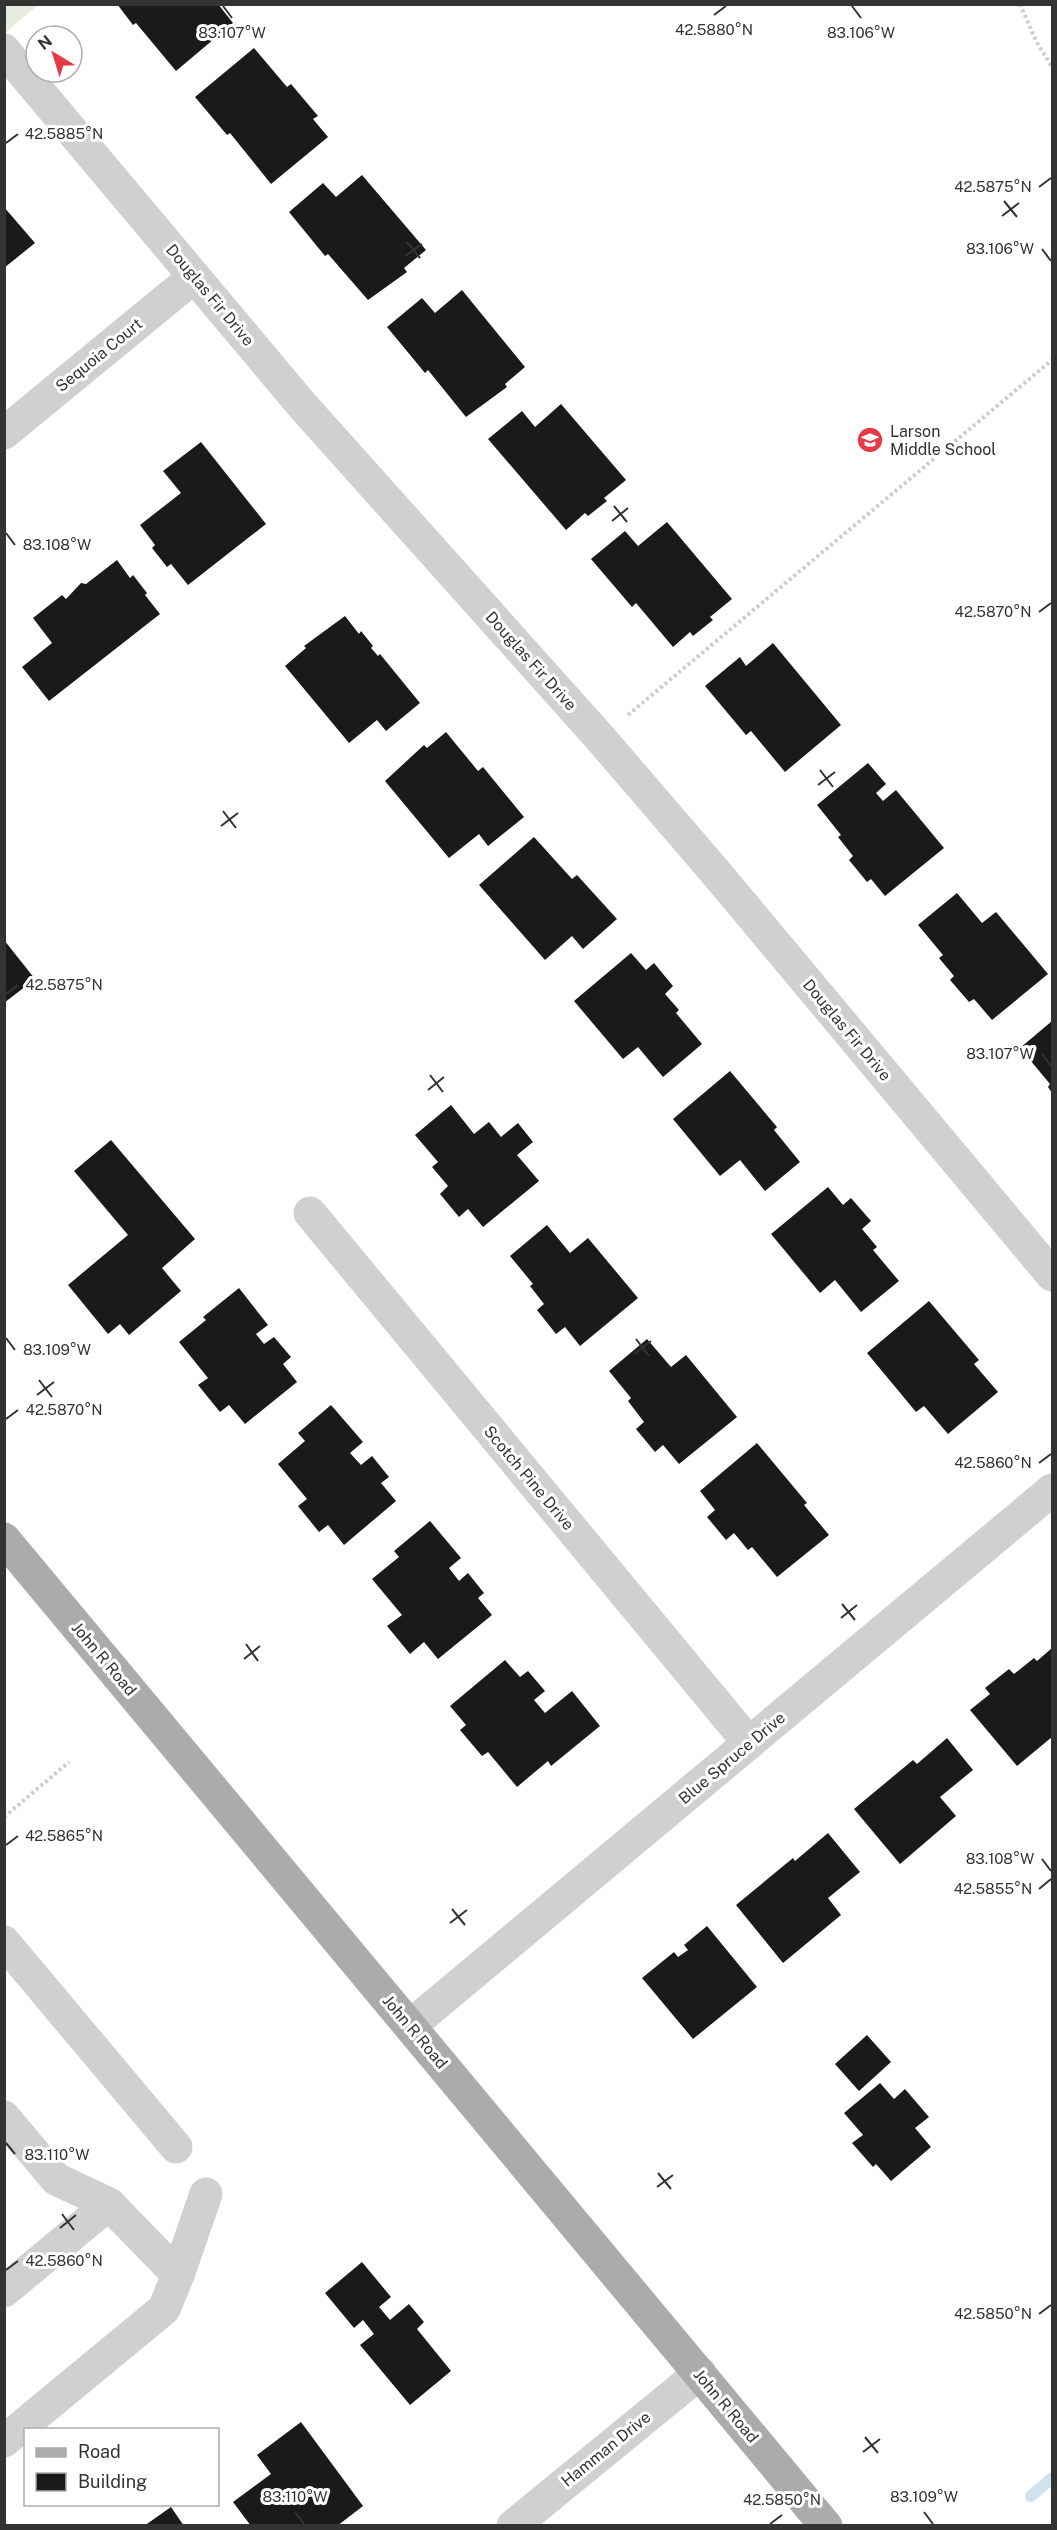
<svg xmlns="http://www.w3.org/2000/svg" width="1057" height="2530" viewBox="0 0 1057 2530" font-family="'Public Sans',sans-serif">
  <rect width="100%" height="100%" fill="#fff"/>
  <path fill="#e6ecdf" d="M 5,4 L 38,4 L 38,5 L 5,33 Z"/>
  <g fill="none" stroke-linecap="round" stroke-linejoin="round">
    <path stroke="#cfe2ee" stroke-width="12" d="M 1031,2496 L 1052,2478"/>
  </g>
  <g fill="#1a1a1a">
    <path d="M 117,4 L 218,4 L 233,23 L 176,71 L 136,23 L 133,25 Z"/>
    <path d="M 254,48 L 287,87 L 291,84 L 318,116 L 313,119 L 328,137 L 271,184 L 230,133 L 227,135 L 195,97 Z"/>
    <path d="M 362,175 L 426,250 L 404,268 L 407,272 L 368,300 L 328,254 L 325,256 L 289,212 L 323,183 L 336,197 Z"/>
    <path d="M 4,207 L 35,243 L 4,268 Z"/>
    <path d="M 462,290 L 525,367 L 505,384 L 507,387 L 466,417 L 428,370 L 425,373 L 387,327 L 422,298 L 435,313 Z"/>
    <path d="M 561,404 L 626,480 L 604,498 L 607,501 L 588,516 L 585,513 L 566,530 L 488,439 L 522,411 L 535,427 Z"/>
    <path d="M 201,442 L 266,524 L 188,585 L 171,564 L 167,567 L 152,548 L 155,545 L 140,525 L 181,493 L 163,471 Z"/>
    <path d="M 667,522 L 732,599 L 710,617 L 713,620 L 693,636 L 690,632 L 673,647 L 636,603 L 632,607 L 591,559 L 625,531 L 638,546 Z"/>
    <path d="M 117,560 L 130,578 L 133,575 L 147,593 L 145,595 L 160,614 L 49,701 L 22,667 L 52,643 L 33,618 L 62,595 L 66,599 L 81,583 L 86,584 Z"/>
    <path d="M 345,616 L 359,634 L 361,631 L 373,646 L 371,648 L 378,656 L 380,654 L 420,703 L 386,731 L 377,720 L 349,743 L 285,666 L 306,648 L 304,646 Z"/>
    <path d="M 773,643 L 841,725 L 785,772 L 751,731 L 746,735 L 705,686 L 740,657 L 746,666 Z"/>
    <path d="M 446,732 L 478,771 L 483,767 L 524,817 L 488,846 L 479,834 L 449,858 L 385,781 L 424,745 L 427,748 Z"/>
    <path d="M 868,763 L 886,784 L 876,793 L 883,801 L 896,790 L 944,848 L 885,896 L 871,879 L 867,882 L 849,860 L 853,856 L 838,837 L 841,835 L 817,805 Z"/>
    <path d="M 534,837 L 572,879 L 577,875 L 617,919 L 583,949 L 572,936 L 545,960 L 479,885 Z"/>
    <path d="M 957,893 L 982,923 L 996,912 L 1048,974 L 992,1020 L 974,999 L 969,1002 L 950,980 L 954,976 L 939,958 L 943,955 L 918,925 Z"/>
    <path d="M 4,940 L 35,979 L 4,1003 Z"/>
    <path d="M 631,953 L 646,970 L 654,963 L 673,986 L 665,994 L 679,1010 L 676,1013 L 702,1044 L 663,1077 L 638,1047 L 623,1059 L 574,1001 Z"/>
    <path d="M 1052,1021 L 1052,1093 L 1048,1087 L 1050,1084 L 1020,1048 Z"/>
    <path d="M 730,1071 L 777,1127 L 774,1130 L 800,1162 L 765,1191 L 740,1160 L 720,1176 L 673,1119 Z"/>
    <path d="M 451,1105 L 474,1134 L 489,1122 L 501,1137 L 518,1123 L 533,1142 L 517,1155 L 539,1181 L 483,1227 L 468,1209 L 459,1217 L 440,1194 L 448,1186 L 432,1167 L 438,1162 L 415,1135 Z"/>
    <path d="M 111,1140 L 195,1239 L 162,1268 L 181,1291 L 129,1335 L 120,1324 L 108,1334 L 68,1285 L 128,1235 L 74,1171 Z"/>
    <path d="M 828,1187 L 843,1205 L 851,1198 L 871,1221 L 862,1229 L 877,1247 L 873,1250 L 899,1281 L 861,1312 L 835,1280 L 820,1293 L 771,1234 Z"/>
    <path d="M 547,1225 L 570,1253 L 588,1238 L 638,1298 L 580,1346 L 565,1327 L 556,1334 L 537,1310 L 544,1304 L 530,1286 L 533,1284 L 510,1256 Z"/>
    <path d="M 239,1288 L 268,1325 L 256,1334 L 264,1344 L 274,1337 L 291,1357 L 283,1364 L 297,1382 L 245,1424 L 229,1405 L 220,1412 L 198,1385 L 208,1378 L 179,1342 L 206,1320 L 203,1317 Z"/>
    <path d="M 929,1301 L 979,1360 L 974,1364 L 998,1392 L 948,1434 L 924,1406 L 916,1412 L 867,1353 Z"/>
    <path d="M 647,1339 L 671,1367 L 686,1355 L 737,1417 L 679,1464 L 663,1445 L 655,1452 L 636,1429 L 644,1422 L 628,1401 L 631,1398 L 609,1371 Z"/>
    <path d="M 331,1405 L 363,1442 L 350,1453 L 361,1465 L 372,1456 L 389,1477 L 381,1483 L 396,1501 L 344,1545 L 328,1525 L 319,1532 L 298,1506 L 307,1499 L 278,1464 L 305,1441 L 298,1433 Z"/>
    <path d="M 757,1443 L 807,1503 L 804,1505 L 829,1535 L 777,1577 L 752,1547 L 748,1550 L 734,1533 L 726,1540 L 707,1517 L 715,1510 L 700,1491 Z"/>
    <path d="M 430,1521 L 461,1558 L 449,1568 L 459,1581 L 468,1573 L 484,1593 L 478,1598 L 492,1615 L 438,1659 L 424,1642 L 410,1654 L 387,1626 L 402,1615 L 372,1579 L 399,1557 L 394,1551 Z"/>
    <path d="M 1052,1648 L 1052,1737 L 1017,1766 L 970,1710 L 990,1694 L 985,1688 L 1009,1669 L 1014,1674 L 1034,1658 L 1037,1661 Z"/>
    <path d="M 505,1660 L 520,1677 L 528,1671 L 545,1691 L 534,1700 L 545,1713 L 572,1691 L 600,1726 L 551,1766 L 548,1761 L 517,1787 L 488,1752 L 482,1756 L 460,1730 L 466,1725 L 450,1706 Z"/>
    <path d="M 947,1738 L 973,1770 L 940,1797 L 956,1816 L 900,1864 L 854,1809 L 913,1760 L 917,1764 Z"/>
    <path d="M 828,1833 L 860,1872 L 828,1898 L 841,1915 L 783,1963 L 736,1905 L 793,1858 L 795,1861 Z"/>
    <path d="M 707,1926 L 757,1987 L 693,2039 L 642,1978 L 674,1952 L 678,1957 L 688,1950 L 684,1945 Z"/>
    <path d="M 867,2035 L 891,2062 L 859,2091 L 835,2064 Z"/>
    <path d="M 880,2083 L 894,2099 L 905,2089 L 929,2117 L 915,2128 L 931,2147 L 891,2181 L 876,2164 L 873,2167 L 852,2143 L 863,2135 L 844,2113 Z"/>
    <path d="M 362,2262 L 391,2297 L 379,2307 L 390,2320 L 409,2304 L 424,2322 L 417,2329 L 451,2371 L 410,2405 L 360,2345 L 374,2334 L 363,2320 L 354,2328 L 325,2293 Z"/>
    <path d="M 301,2422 L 363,2506 L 337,2526 L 251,2526 L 233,2502 L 271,2474 L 257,2455 Z"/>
    <path d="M 171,2507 L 184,2526 L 144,2526 Z"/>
  </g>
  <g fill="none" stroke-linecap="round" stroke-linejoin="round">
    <g stroke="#cdcdcd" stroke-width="4" stroke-dasharray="3 3" stroke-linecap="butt">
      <path d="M 1020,4 L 1036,41 L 1052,67"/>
      <path d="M 628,715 L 1052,360"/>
      <path d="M 4,1817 L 69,1762"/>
    </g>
    <g stroke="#d0d0d0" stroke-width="33">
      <path d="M 4,50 L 302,405 L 601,739 L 717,874 L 1052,1275"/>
      <path d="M 4,433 L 194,277"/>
      <path d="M 310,1213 L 749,1743"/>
      <path d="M 4,1942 L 176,2147"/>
      <path d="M 410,2026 L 1052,1490"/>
      <path d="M 4,2117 L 56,2179 L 109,2204 L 178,2275"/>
      <path d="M 4,2291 L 109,2204"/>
      <path d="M 4,2441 L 164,2309 L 178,2275 L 206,2194"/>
      <path d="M 513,2526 L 700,2373"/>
    </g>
    <path stroke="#ababab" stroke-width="33" d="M 4,1539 L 826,2526"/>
  </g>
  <path fill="none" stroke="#333" stroke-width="2" d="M 223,6 L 232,18M 852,6 L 861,18M 714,15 L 726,6M 6,143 L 18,134M 1039,187 L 1051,178M 1004,201 L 1017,217M 1002,216 L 1019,203M 407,242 L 420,258M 1042,249 L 1051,261M 405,256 L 422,244M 614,506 L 627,522M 612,521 L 628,508M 6,533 L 15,545M 1039,612 L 1051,603M 820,770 L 833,787M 818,785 L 835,772M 223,811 L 236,828M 221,826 L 238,813M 6,994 L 18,985M 1042,1054 L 1051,1066M 430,1075 L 443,1092M 428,1090 L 444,1077M 6,1338 L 15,1350M 636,1339 L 649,1356M 634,1354 L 651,1341M 39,1380 L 52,1397M 37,1395 L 54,1382M 6,1419 L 18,1410M 1039,1463 L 1051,1454M 842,1604 L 855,1620M 841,1618 L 857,1605M 246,1644 L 258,1661M 244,1659 L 260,1646M 6,1845 L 18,1836M 1042,1859 L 1051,1871M 1039,1889 L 1051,1879M 452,1909 L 465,1925M 450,1923 L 467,1910M 6,2143 L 15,2154M 658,2173 L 671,2189M 657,2187 L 673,2175M 62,2214 L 74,2230M 60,2228 L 76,2215M 6,2270 L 18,2261M 1039,2314 L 1051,2305M 865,2437 L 878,2453M 863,2452 L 880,2439M 295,2512 L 304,2524M 924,2512 L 933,2524M 770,2524 L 782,2515"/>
  <defs>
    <g id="school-disc" transform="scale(1.35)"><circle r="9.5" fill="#e63946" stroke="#fff"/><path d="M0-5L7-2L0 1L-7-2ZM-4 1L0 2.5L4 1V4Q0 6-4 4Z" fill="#fff"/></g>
  </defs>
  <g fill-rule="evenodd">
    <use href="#school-disc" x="870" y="440"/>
  </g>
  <g text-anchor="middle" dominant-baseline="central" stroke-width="6" stroke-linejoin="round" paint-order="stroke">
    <g font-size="16" fill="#333" stroke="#fff">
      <text transform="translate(210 295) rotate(50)">Douglas Fir Drive</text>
      <text transform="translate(99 355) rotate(-39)">Sequoia Court</text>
      <text transform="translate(531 661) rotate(48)">Douglas Fir Drive</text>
      <text transform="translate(847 1030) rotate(50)">Douglas Fir Drive</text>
      <text transform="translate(529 1478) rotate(50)">Scotch Pine Drive</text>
      <text transform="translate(104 1659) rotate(50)">John R Road</text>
      <text transform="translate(732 1758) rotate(-40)">Blue Spruce Drive</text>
      <text transform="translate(415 2032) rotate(50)">John R Road</text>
      <text transform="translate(726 2406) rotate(50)">John R Road</text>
      <text transform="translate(606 2449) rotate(-39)">Hamman Drive</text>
    </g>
    <g font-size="16" fill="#333" stroke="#fff" text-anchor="start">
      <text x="890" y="431">Larson<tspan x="890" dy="18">Middle School</tspan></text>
    </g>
  </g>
  <g font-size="15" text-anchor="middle" fill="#333" stroke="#fff" stroke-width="6" stroke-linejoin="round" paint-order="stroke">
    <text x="714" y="35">42.5880°N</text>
    <text x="861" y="38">83.106°W</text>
    <text x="232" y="38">83.107°W</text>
    <text x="64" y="139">42.5885°N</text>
    <text x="993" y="192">42.5875°N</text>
    <text x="1000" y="254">83.106°W</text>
    <text x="57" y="550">83.108°W</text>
    <text x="993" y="617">42.5870°N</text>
    <text x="64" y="990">42.5875°N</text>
    <text x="1000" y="1059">83.107°W</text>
    <text x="57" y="1355">83.109°W</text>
    <text x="64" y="1415">42.5870°N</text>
    <text x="993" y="1468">42.5860°N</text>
    <text x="64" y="1841">42.5865°N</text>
    <text x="1000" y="1864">83.108°W</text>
    <text x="993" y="1894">42.5855°N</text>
    <text x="57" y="2160">83.110°W</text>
    <text x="64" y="2266">42.5860°N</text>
    <text x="993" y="2319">42.5850°N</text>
    <text x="295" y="2502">83.110°W</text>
    <text x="924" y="2502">83.109°W</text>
    <text x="782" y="2505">42.5850°N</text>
  </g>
  <rect width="1057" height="2530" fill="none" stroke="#333333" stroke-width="12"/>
  <rect x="24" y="2428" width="195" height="78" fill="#ffffff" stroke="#adadad" stroke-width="1.5"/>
  <rect x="36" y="2448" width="30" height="9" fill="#ababab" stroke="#adadad" stroke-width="1.5"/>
  <text x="78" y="2458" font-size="18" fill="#333333">Road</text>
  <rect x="36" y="2473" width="30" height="18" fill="#1a1a1a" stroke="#adadad" stroke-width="1.5"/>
  <text x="78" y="2488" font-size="18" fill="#333333">Building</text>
  <g transform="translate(54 54) rotate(322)"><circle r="28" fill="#ffffff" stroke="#adadad" stroke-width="1.5"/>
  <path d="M0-4.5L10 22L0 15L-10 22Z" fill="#e63946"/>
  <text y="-9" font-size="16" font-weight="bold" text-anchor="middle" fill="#333333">N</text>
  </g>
</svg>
